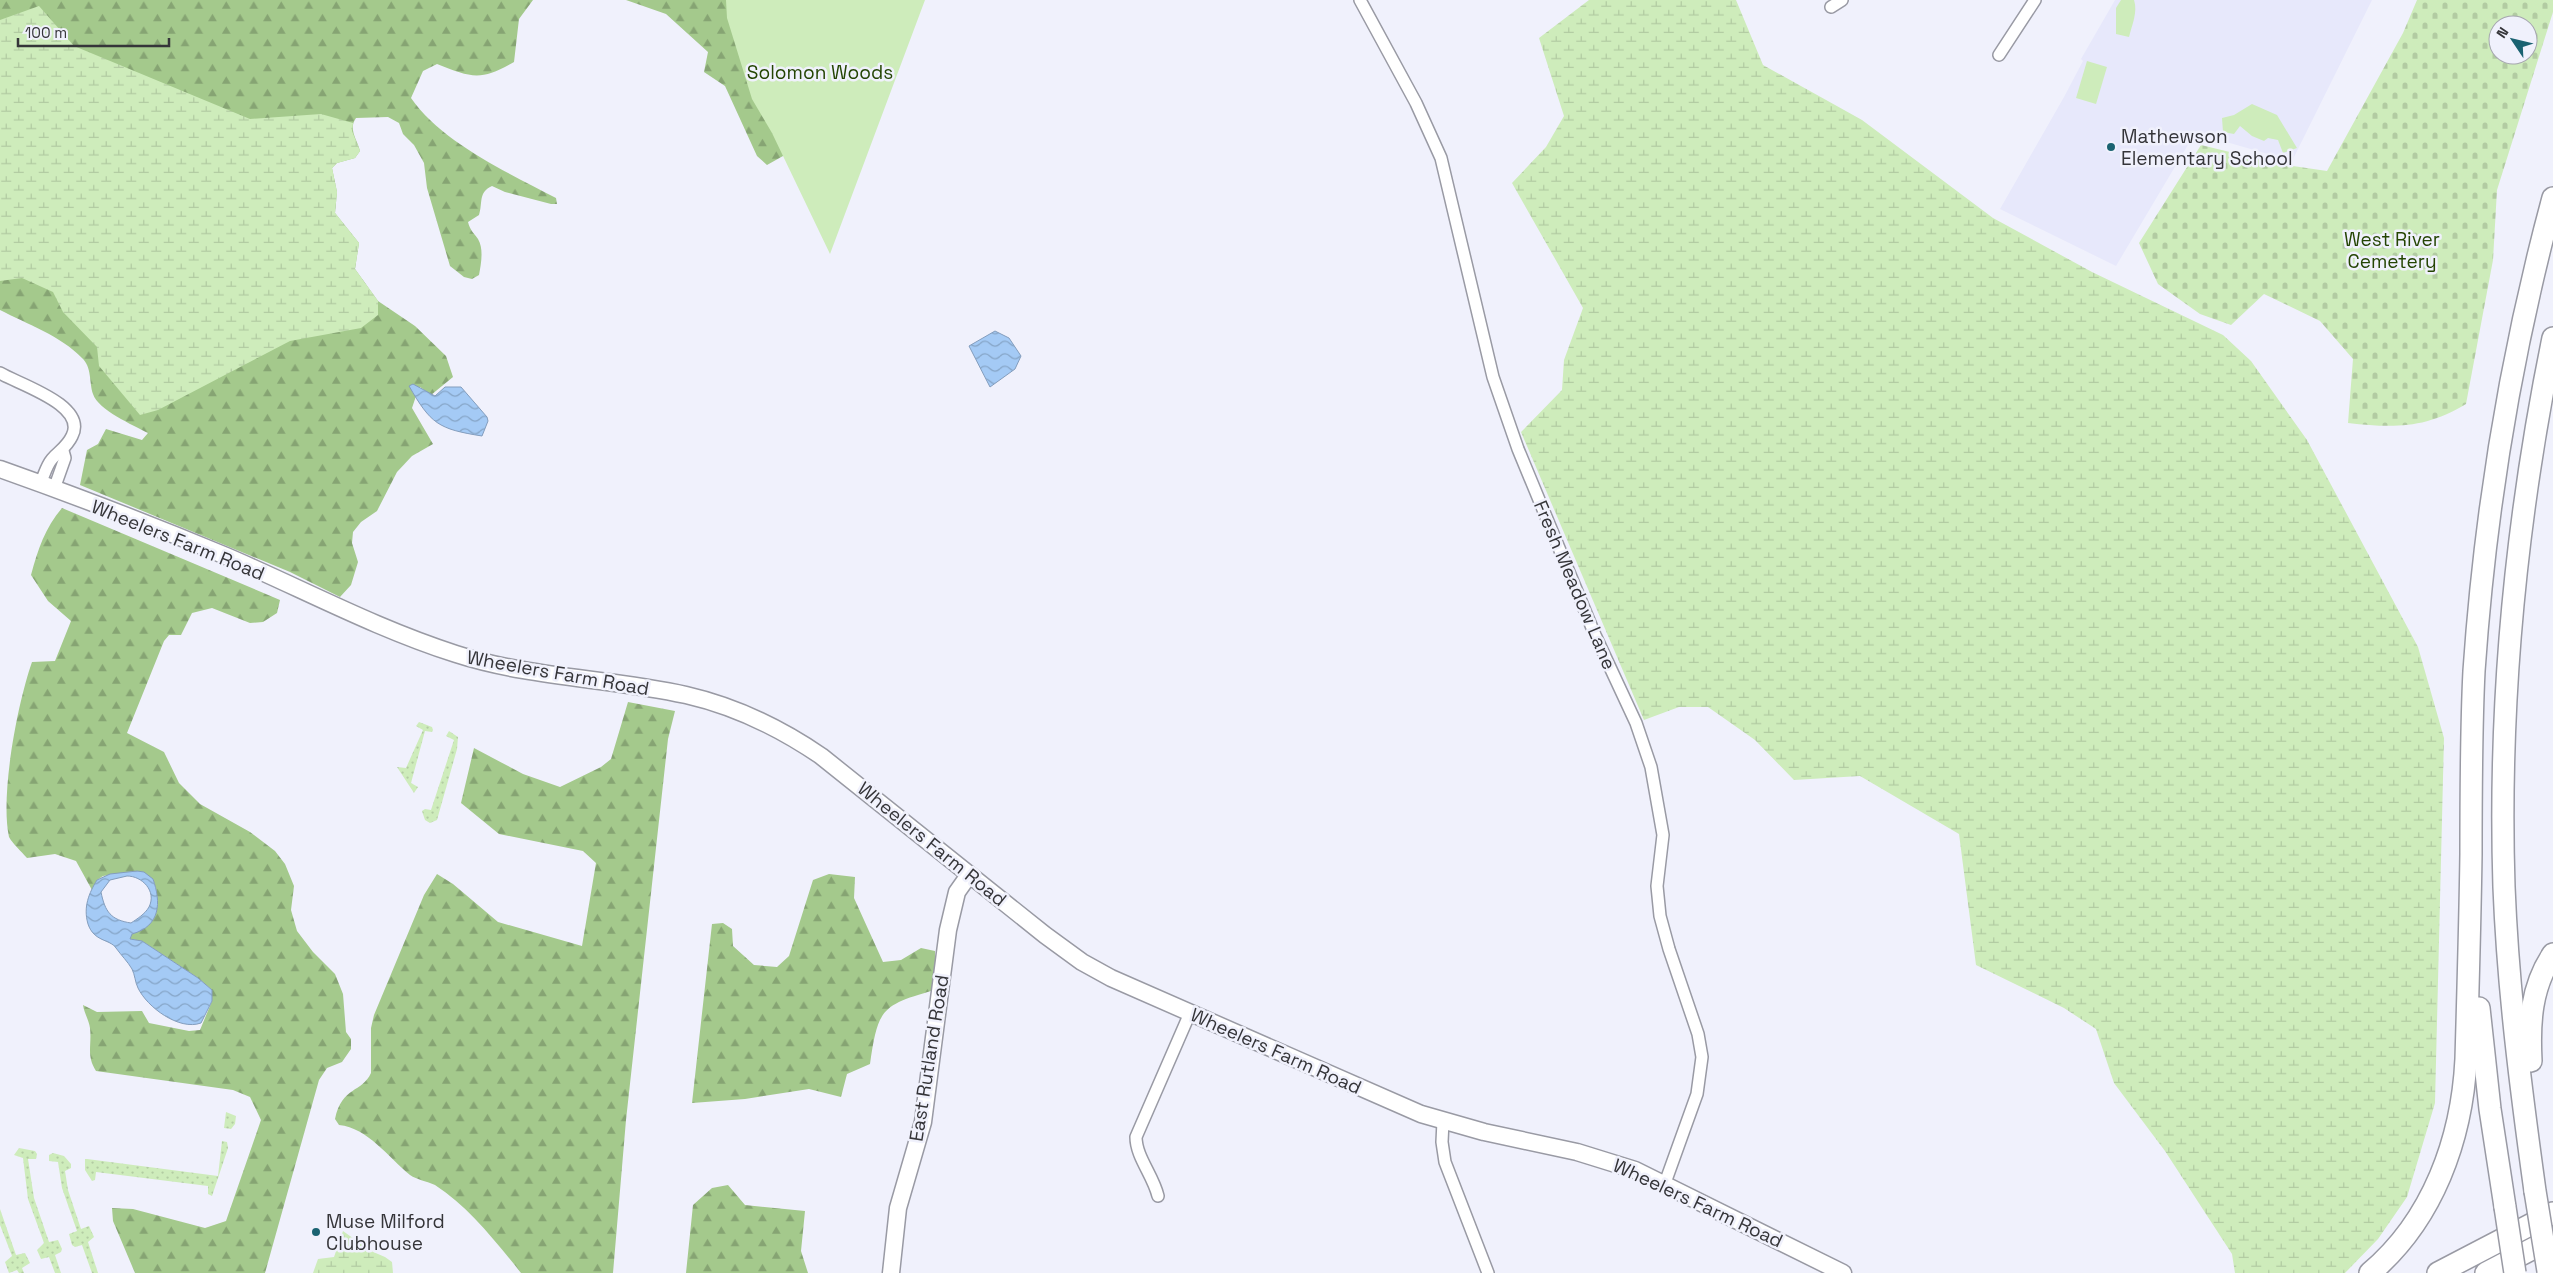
<svg xmlns="http://www.w3.org/2000/svg" width="2553" height="1273" viewBox="0 0 2553 1273" font-family="'Space Grotesk',sans-serif">
  <defs>
    <pattern id="grass-dots" width="8" height="8" patternUnits="userSpaceOnUse" patternTransform="scale(1.25)"><rect width="8" height="8" fill="#ceecbb"/><path d="M2 2h.1M6 6h.1" fill="none" stroke="#b2cba2" stroke-width="1.8" stroke-linecap="round"/></pattern>
    <pattern id="forest-firs" width="22" height="20" patternUnits="userSpaceOnUse" patternTransform="scale(1.25)"><rect width="22" height="20" fill="#a4c98c"/><path d="M5 1l3.5 6h-7zM16 11l3.5 6h-7z" fill="#86a473"/></pattern>
    <pattern id="wetland-marsh" width="20" height="14" patternUnits="userSpaceOnUse" patternTransform="scale(1.25)"><rect width="20" height="14" fill="#ceecbb"/><path d="M1 5h8M5 5V1M11 12h8M15 12V8" fill="none" stroke="#b2cba2"/></pattern>
    <pattern id="cemetery-stones" width="16" height="16" patternUnits="userSpaceOnUse" patternTransform="scale(1.25)"><rect width="16" height="16" fill="#ceecbb"/><path d="M2 7V4a2 2 0 0 1 4 0v3zM10 15v-3a2 2 0 0 1 4 0v3z" fill="#b2cba2"/></pattern>
    <pattern id="water-waves" width="16" height="10" patternUnits="userSpaceOnUse" patternTransform="scale(1.25)"><rect width="16" height="10" fill="#a4caf5"/><path d="M0 5q4-4 8 0t8 0" fill="none" stroke="#86a5c7"/></pattern>
  </defs>
  <rect width="100%" height="100%" fill="#f0f1fc"/>
  <path fill="#e7e8fb" d="M 2115,0 L 2372,0 L 2292,161 L 2195,133 L 2116,266 L 2000,209 L 2064,97 L 2083,61 L 2081,59 Z"/>
  <g fill="url(#grass-dots)">
    <path d="M 419,722 L 432,727 L 433,730 L 432,732 L 425,731 L 411,783 L 418,787 L 414,793 L 397,767 L 406,768 L 423,730 L 416,726 Z"/>
    <path d="M 449,731 L 458,737 L 457,749 L 437,820 L 430,823 L 425,820 L 422,811 L 425,809 L 431,810 L 454,740 L 446,736 Z"/>
    <path d="M 226,1112 L 236,1116 L 235,1124 L 231,1129 L 224,1128 Z"/>
    <path d="M 222,1141 L 227,1142 L 228,1148 L 212,1196 L 208,1194 L 208,1186 L 96,1172 L 95,1180 L 92,1181 L 85,1170 L 85,1159 L 87,1159 L 218,1176 Z"/>
    <path d="M 19,1148 L 35,1151 L 37,1154 L 36,1159 L 28,1159 L 34,1198 L 49,1242 L 58,1240 L 62,1249 L 61,1252 L 55,1255 L 61,1273 L 55,1273 L 49,1257 L 41,1259 L 37,1250 L 44,1243 L 28,1199 L 23,1158 L 14,1155 Z"/>
    <path d="M 53,1153 L 64,1156 L 71,1164 L 71,1168 L 65,1171 L 68,1190 L 81,1229 L 89,1226 L 94,1237 L 88,1242 L 98,1273 L 92,1273 L 82,1245 L 75,1247 L 72,1245 L 69,1234 L 77,1231 L 62,1188 L 58,1162 L 49,1161 L 49,1155 Z"/>
    <path d="M 0,1209 L 16,1255 L 25,1253 L 30,1263 L 22,1268 L 24,1273 L 19,1273 L 17,1270 L 9,1273 L 5,1262 L 12,1256 L 0,1225 Z"/>
  </g>
  <g fill="url(#forest-firs)">
    <path d="M 0,0 L 533,0 L 519,19 L 514,62 C 481,81 472,78 437,64 L 423,71 L 411,98 C 442,143 509,173 556,198 L 557,204 L 551,204 L 505,192 L 492,186 C 478,192 483,203 479,215 L 468,222 C 470,230 473,232 478,239 C 484,249 481,264 479,275 L 472,279 L 464,277 L 450,266 L 427,188 L 424,163 L 414,145 L 403,134 L 399,123 L 388,117 L 356,118 C 348,129 357,139 360,151 L 355,158 L 337,163 L 332,168 L 337,192 L 335,213 L 359,243 L 355,269 L 378,301 L 415,326 L 446,356 L 453,377 L 431,395 L 420,387 L 413,393 L 416,396 L 412,408 L 433,444 L 412,456 L 397,472 L 377,511 L 361,522 L 353,532 L 352,543 L 358,562 L 351,585 L 340,597 L 290,572 L 80,485 L 87,450 L 98,444 L 106,429 L 142,440 L 148,433 C 133,425 98,410 93,394 C 89,382 92,367 82,358 C 61,336 27,324 0,310 Z"/>
    <path d="M 626,0 L 845,0 L 800,132 L 783,156 L 767,165 L 757,156 L 725,86 L 704,72 L 708,52 L 666,14 Z"/>
    <path d="M 62,508 L 280,600 L 277,613 L 263,622 L 250,623 L 212,608 L 192,613 L 181,635 L 169,635 L 164,641 L 127,733 L 164,752 L 179,783 L 200,804 L 250,832 L 275,851 L 285,864 L 294,886 L 291,910 L 297,931 L 313,952 L 335,974 L 343,994 L 346,1032 L 351,1039 L 351,1049 L 342,1062 L 327,1068 L 319,1080 L 265,1273 L 135,1273 L 113,1221 L 112,1208 L 133,1209 L 205,1228 L 226,1221 L 261,1120 L 250,1097 L 233,1090 L 96,1071 C 86,1055 92,1046 90,1028 C 89,1020 84,1013 83,1005 L 97,1012 L 142,1011 L 149,1023 L 189,1031 L 200,1030 L 212,1001 L 212,990 L 198,978 L 142,941 L 130,939 L 132,934 C 161,924 161,903 153,879 L 137,871 L 103,876 L 97,880 L 92,890 L 76,861 L 55,854 L 27,858 C 21,851 13,844 9,837 C 0,796 17,705 32,662 L 55,661 L 71,621 L 48,601 L 31,575 C 38,549 45,528 62,508 Z"/>
    <path d="M 628,702 L 675,711 L 668,739 L 626,1120 L 613,1273 L 521,1273 C 496,1242 469,1207 435,1185 C 427,1181 417,1180 410,1175 C 388,1157 368,1128 339,1125 L 335,1119 C 342,1086 362,1093 371,1073 L 371,1028 L 374,1015 L 424,895 L 437,874 L 453,884 L 498,922 L 582,946 L 596,863 L 583,851 L 499,834 L 461,803 L 474,748 L 523,774 L 560,787 L 601,767 L 611,759 Z"/>
    <path d="M 829,874 L 855,877 L 854,898 L 883,962 L 901,960 L 921,948 L 935,951 L 935,990 C 881,1005 878,1009 870,1064 L 847,1074 L 841,1097 L 809,1089 L 745,1099 L 692,1103 L 712,924 L 723,923 L 732,929 L 733,946 L 754,965 L 777,967 L 789,956 L 813,880 Z"/>
    <path d="M 728,1185 L 745,1205 L 805,1211 L 801,1251 L 808,1273 L 686,1273 L 693,1205 L 712,1188 Z"/>
  </g>
  <g fill="url(#wetland-marsh)">
    <path d="M 1589,0 L 1736,0 L 1763,65 L 1862,120 L 1993,218 L 2092,272 L 2223,335 L 2251,361 L 2307,440 L 2418,647 L 2444,738 L 2435,1103 L 2407,1197 L 2378,1239 L 2345,1273 L 2235,1273 L 2232,1254 L 2165,1151 L 2114,1083 L 2096,1029 L 2064,1008 L 1976,965 L 1959,834 L 1860,776 L 1794,780 L 1755,740 L 1708,707 L 1679,707 L 1644,720 L 1521,432 L 1562,390 L 1564,360 L 1583,308 L 1512,183 L 1546,147 L 1564,116 L 1539,38 Z"/>
    <path d="M 39,6 L 74,46 L 250,119 L 321,114 L 353,123 L 352,131 L 360,151 L 355,158 L 337,163 L 332,168 L 337,192 L 335,213 L 359,243 L 355,269 L 378,301 L 378,315 L 361,328 L 290,341 L 158,410 L 140,415 L 99,366 L 97,347 L 63,312 L 53,292 L 22,278 L 0,281 L 0,20 Z"/>
    <path d="M 343,1231 L 371,1251 L 385,1257 L 392,1262 L 393,1273 L 313,1273 L 318,1259 L 334,1257 Z"/>
  </g>
  <path fill="url(#cemetery-stones)" fill-rule="evenodd" d="M 2417,0 L 2553,0 L 2553,12 L 2497,190 L 2493,260 L 2466,404 C 2425,429 2393,428 2348,423 L 2353,359 L 2320,321 L 2264,294 L 2231,325 L 2200,314 L 2158,284 L 2139,243 L 2201,145 L 2279,164 L 2327,171 L 2403,33 ZM 2498,25 L 2528,25 L 2528,55 L 2498,55 Z"/>
  <g fill="#ceecbb">
    <path d="M 726,0 L 925,0 L 830,254 L 772,133 L 752,99 L 727,18 Z"/>
    <path d="M 2121,0 L 2134,0 C 2138,12 2132,25 2129,37 L 2116,34 L 2116,8 Z"/>
    <path d="M 2087,61 L 2107,67 L 2096,104 L 2076,98 Z"/>
    <path d="M 2252,104 L 2277,115 L 2297,148 L 2283,153 L 2278,140 L 2268,138 L 2264,141 L 2252,136 L 2240,126 L 2234,134 L 2223,132 L 2222,118 L 2234,115 Z"/>
  </g>
  <g fill="url(#water-waves)" stroke="#839dbd" fill-rule="evenodd">
    <path d="M 995,331 L 1009,338 L 1021,356 L 1015,369 L 990,387 L 969,346 Z"/>
    <path d="M 413,384 L 435,396 L 445,387 L 461,387 L 487,417 L 488,421 L 482,436 C 438,429 431,424 409,386 Z"/>
    <path d="M 137,871 L 144,872 L 153,879 C 161,902 161,926 132,934 L 130,939 L 142,941 L 198,978 L 212,990 L 212,1001 L 201,1023 C 179,1031 147,1007 138,988 C 135,982 135,975 132,969 C 128,962 121,955 116,948 C 110,939 94,942 88,924 C 83,907 89,893 97,880 L 110,874 ZM 127,876 C 142,876 157,891 149,907 C 145,914 137,919 131,923 C 111,920 105,912 101,892 L 110,880 Z"/>
  </g>
  <g fill="none" stroke-linecap="round" stroke-linejoin="round">
    <g stroke="#999aa4" stroke-width="14">
      <g id="minor">
        <path d="M 1360,0 L 1416,103 L 1441,158 L 1493,377 L 1518,449 L 1595,635 L 1636,723 L 1651,767 L 1663,835 L 1657,886 L 1660,916 L 1669,949 L 1698,1034 L 1702,1057 L 1697,1094 L 1665,1183"/>
        <path d="M 1831,7 L 1842,0"/>
        <path d="M 1999,55 L 2035,0"/>
        <path d="M 0,373 C 18,384 88,405 72,436 C 67,447 59,451 52,459 C 46,466 44,476 40,484"/>
        <path d="M 54,489 L 65,458 L 63,451"/>
        <path d="M 1443,1121 L 1442,1142 L 1445,1162 L 1488,1273"/>
        <path d="M 1158,1196 C 1153,1175 1136,1157 1136,1137 L 1190,1013"/>
      </g>
    </g>
    <g stroke="#999aa4" stroke-width="19">
      <g id="secondary">
        <path d="M 0,469 C 76,496 152,525 226,556 C 303,589 375,628 456,654 C 530,678 610,678 686,695 C 734,706 780,728 821,756 L 1045,935 L 1082,962 L 1111,978 L 1421,1114 L 1484,1132 L 1577,1152 L 1635,1170 L 1843,1273"/>
        <path d="M 891,1273 L 898,1208 L 923,1122 L 948,930 L 957,892 L 969,875"/>
      </g>
    </g>
    <g stroke="#999aa4" stroke-width="24">
      <g id="motorway">
        <path d="M 2479,1008 L 2490,1109 L 2505,1207"/>
        <path d="M 2531,1061 C 2529,1022 2531,987 2553,954"/>
        <path d="M 2535,1191 C 2521,1090 2508,989 2504,887 C 2498,702 2516,519 2553,338"/>
        <path d="M 2370,1273 C 2433,1220 2462,1139 2466,1059 C 2468,991 2470,922 2471,854 C 2471,793 2471,732 2474,671 C 2485,511 2511,353 2553,198"/>
        <path d="M 2438,1273 L 2553,1213"/>
        <path d="M 2486,1273 L 2553,1238"/>
      </g>
    </g>
    <use href="#minor" stroke="#fff" stroke-width="11"/>
    <use href="#secondary" stroke="#fff" stroke-width="16"/>
    <use href="#motorway" stroke="#fff" stroke-width="21"/>
    <g stroke="#999aa4" stroke-width="24" stroke-linecap="butt">
      <g id="motorway-bridge">
        <path d="M 2535,1191 L 2548,1271"/>
        <path d="M 2505,1207 L 2515,1273"/>
      </g>
    </g>
    <use href="#motorway-bridge" stroke="#fff" stroke-width="21"/>
  </g>
  <g fill="#1a6271" stroke="#f0f1fc" stroke-width="2">
    <circle cx="2111" cy="147" r="5"/>
    <circle cx="316" cy="1232" r="5"/>
  </g>
  <g text-anchor="middle" dominant-baseline="central" stroke-width="5" stroke-linejoin="round" paint-order="stroke">
    <g font-size="19" fill="#244503" stroke="#f0f1fc">
      <text x="820" y="72">Solomon Woods</text>
      <text x="2392" y="239">West River<tspan x="2392" dy="22">Cemetery</tspan></text>
    </g>
    <g font-size="19" fill="#353539" stroke="#f0f1fc" text-anchor="start">
      <text x="2121" y="136">Mathewson<tspan x="2121" dy="22">Elementary School</tspan></text>
      <text x="326" y="1221">Muse Milford<tspan x="326" dy="22">Clubhouse</tspan></text>
    </g>
    <g font-size="19" fill="#353539" stroke="#f0f1fc">
      <text transform="translate(178 540) rotate(22)">Wheelers Farm Road</text>
      <text transform="translate(1575 585) rotate(67)">Fresh Meadow Lane</text>
      <text transform="translate(558 673) rotate(10)">Wheelers Farm Road</text>
      <text transform="translate(932 844) rotate(39)">Wheelers Farm Road</text>
      <text transform="translate(1276 1051) rotate(24)">Wheelers Farm Road</text>
      <text transform="translate(929 1058) rotate(-81)">East Rutland Road</text>
      <text transform="translate(1698 1203) rotate(25)">Wheelers Farm Road</text>
    </g>
  </g>
  <g transform="translate(2513 40) rotate(305)"><circle r="24" fill="#f0f1fc" stroke="#a5a6ae"/>
  <path d="M0-4L9 19L0 12L-9 19Z" fill="#1a6271"/>
  <text y="-8" font-size="14" font-weight="bold" text-anchor="middle" fill="#353539">N</text>
  </g>
  <path d="M18 38v8h151v-8" fill="none" stroke="#353539" stroke-width="2.5"/>
  <text x="25" y="38" font-size="15" fill="#353539" stroke="#f0f1fc" stroke-width="4" paint-order="stroke">100 m</text>
</svg>
